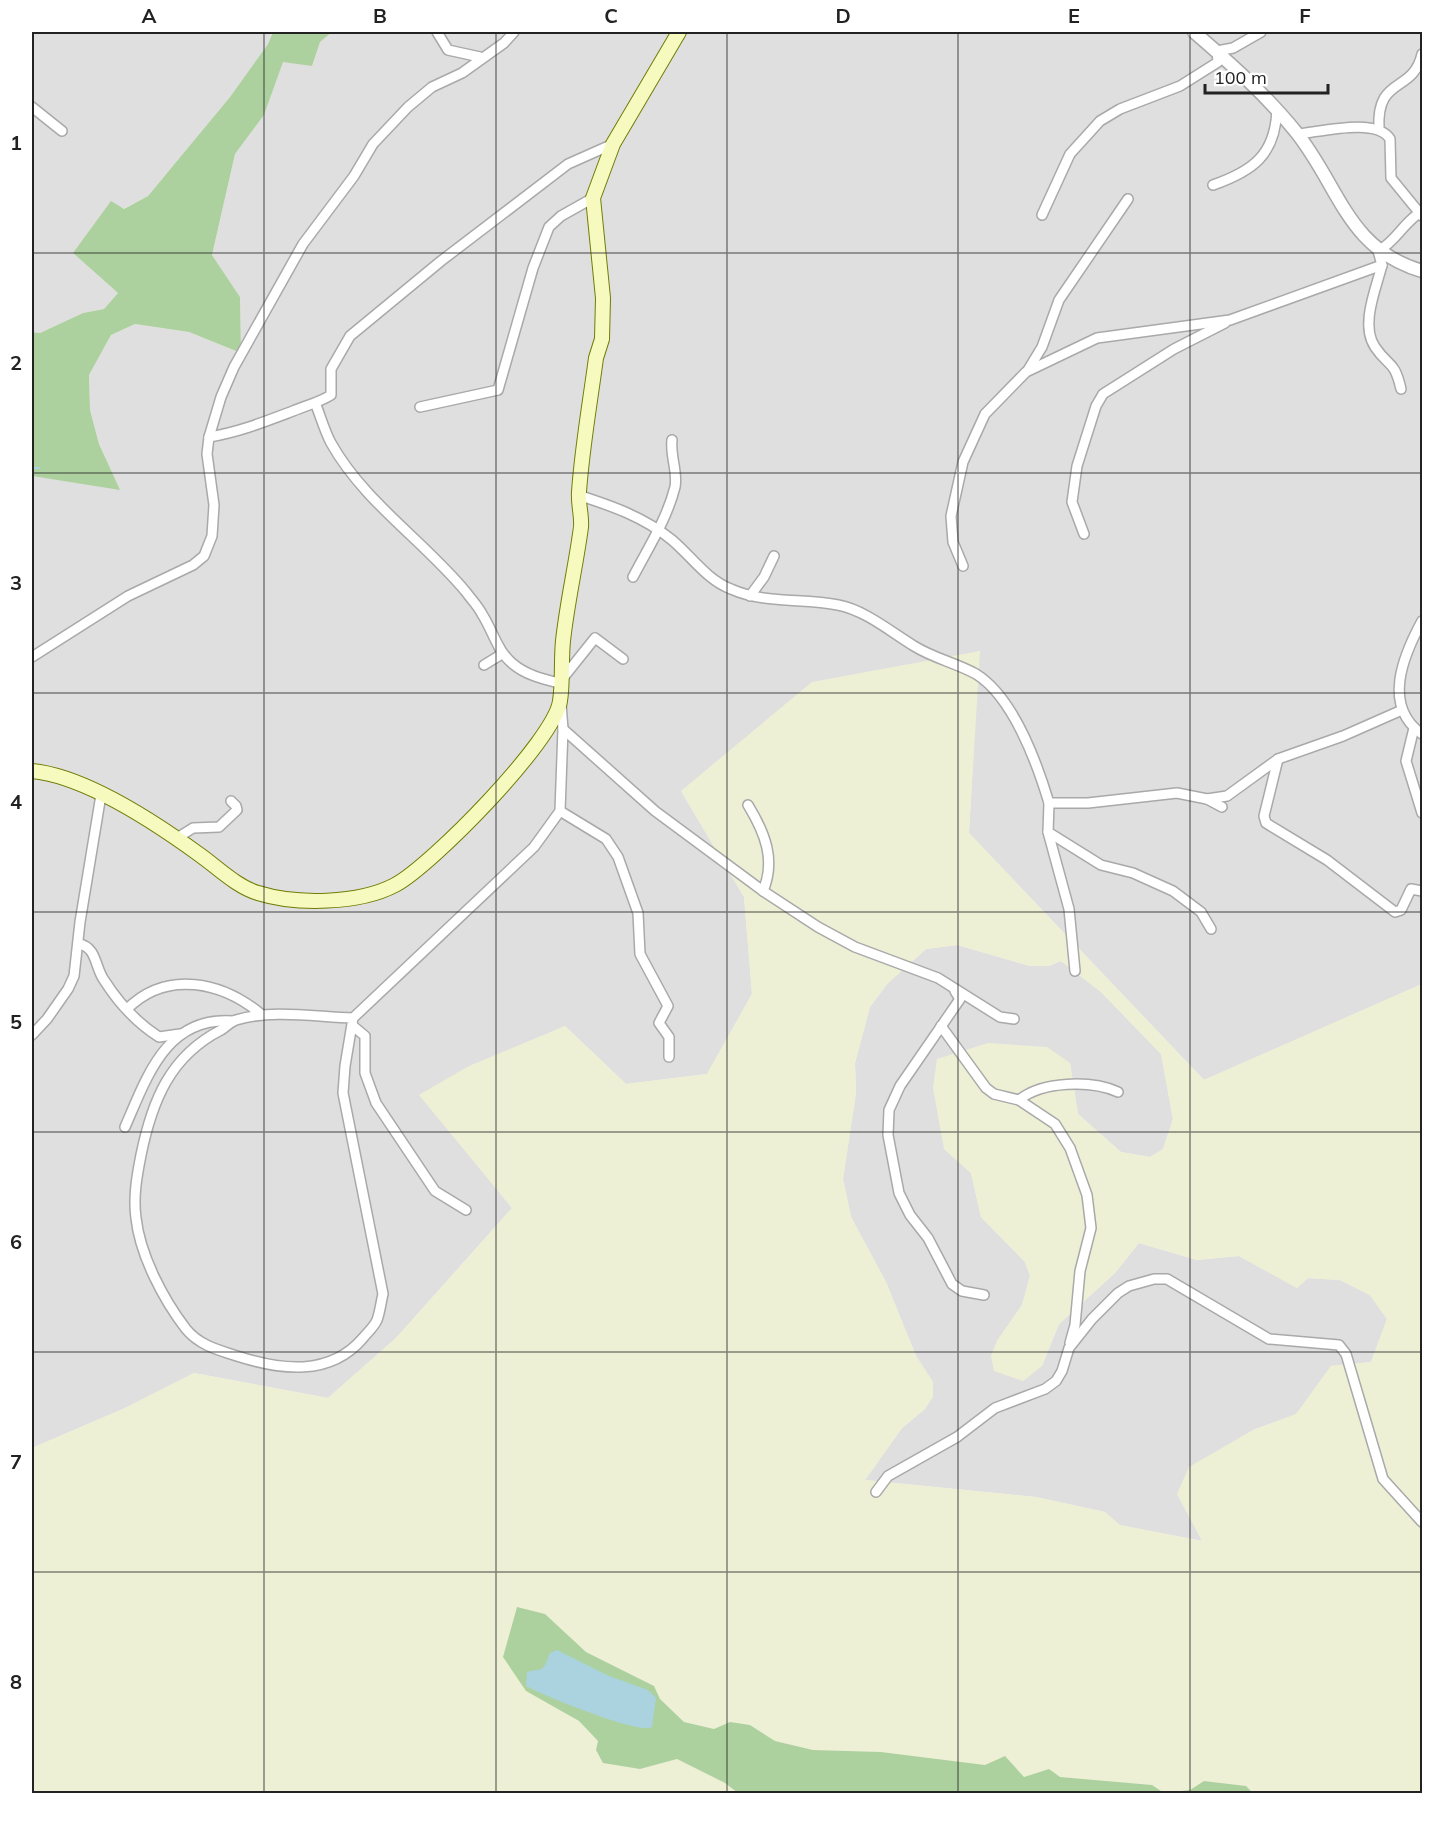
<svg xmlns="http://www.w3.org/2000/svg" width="1454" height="1825" viewBox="0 0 1454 1825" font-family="Mulish,sans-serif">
  <rect width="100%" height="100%" fill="#f2efe9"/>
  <g fill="#e0dfdf">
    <path d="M 32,32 L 273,32 L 268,44 L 230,97 L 148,196 L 123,209 L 73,253 L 118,293 L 104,309 L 83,313 L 40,333 L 32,332 Z"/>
    <path d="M 332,32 L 1422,32 L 1422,984 L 1204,1080 L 969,833 L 979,651 L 681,791 L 744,897 L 752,994 L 707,1074 L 626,1084 L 565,1026 L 420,1095 L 512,1208 L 396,1338 L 328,1398 L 194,1373 L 125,1408 L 32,1448 L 32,476 L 119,489 L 99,444 L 90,410 L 89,375 L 111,335 L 135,324 L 189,332 L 241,353 L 240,297 L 212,255 L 235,154 L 264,115 L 283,61 L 312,66 L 320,42 Z"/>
    <path d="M 957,945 L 1030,966 L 1049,966 L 1061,961 L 1101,992 L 1161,1054 L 1173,1119 L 1163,1149 L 1150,1157 L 1121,1152 L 1078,1114 L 1070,1063 L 944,1149 L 971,1173 L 981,1217 L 1025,1262 L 1030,1276 L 1022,1305 L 997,1341 L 1042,1366 L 1059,1324 L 1115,1273 L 1139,1243 L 1197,1260 L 1239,1256 L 1297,1288 L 1308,1278 L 1340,1280 L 1370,1295 L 1387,1319 L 1371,1362 L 1331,1366 L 1297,1414 L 1253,1430 L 1177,1494 L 1203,1541 L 1119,1525 L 1105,1512 L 1036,1497 L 865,1480 L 902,1428 L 925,1409 L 933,1382 L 916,1356 L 886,1282 L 851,1217 L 843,1179 L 856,1093 L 855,1063 L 870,1007 L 887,984 L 926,949 Z"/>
  </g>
  <path fill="#eef0d5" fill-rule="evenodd" d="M 980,651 L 969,833 L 1204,1080 L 1422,984 L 1422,1793 L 1253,1793 L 1246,1786 L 1205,1781 L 1190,1790 L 1164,1793 L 1152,1785 L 1060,1777 L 1049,1769 L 1024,1777 L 1005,1756 L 985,1765 L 881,1752 L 813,1750 L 775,1741 L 750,1725 L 730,1722 L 714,1729 L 684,1722 L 660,1699 L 654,1686 L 586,1652 L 545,1614 L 526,1691 L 579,1721 L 598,1741 L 640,1769 L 677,1759 L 725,1783 L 738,1793 L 32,1793 L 32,1448 L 125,1408 L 194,1373 L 328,1398 L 396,1338 L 512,1208 L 419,1095 L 469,1066 L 565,1026 L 626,1084 L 707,1074 L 752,994 L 744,897 L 681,791 L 812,682 ZM 957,945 L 1030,966 L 1049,966 L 1061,961 L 1101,992 L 1161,1054 L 1173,1119 L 1163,1149 L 1150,1157 L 1121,1152 L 1078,1114 L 1070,1063 L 1047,1047 L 988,1043 L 937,1059 L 933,1088 L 944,1149 L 971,1173 L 981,1217 L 1025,1262 L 1030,1276 L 1022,1305 L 997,1341 L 991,1356 L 994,1371 L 1023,1381 L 1042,1366 L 1059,1324 L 1115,1273 L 1139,1243 L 1197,1260 L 1239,1256 L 1297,1288 L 1308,1278 L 1340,1280 L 1370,1295 L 1387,1319 L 1371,1362 L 1331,1366 L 1296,1414 L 1253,1430 L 1189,1467 L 1177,1494 L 1202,1541 L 1120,1525 L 1105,1512 L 1036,1497 L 865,1480 L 902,1428 L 925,1409 L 933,1397 L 933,1382 L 916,1356 L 886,1282 L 851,1217 L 843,1179 L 856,1093 L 855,1063 L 870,1007 L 887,984 L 926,949 Z"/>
  <g fill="#add19e">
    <path d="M 273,32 L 332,32 L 320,42 L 312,66 L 283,62 L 264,115 L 235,154 L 212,255 L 240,297 L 241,353 L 189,332 L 135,324 L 111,335 L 89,375 L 90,410 L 99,444 L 120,490 L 32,476 L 32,332 L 40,333 L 83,313 L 104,309 L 118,293 L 73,253 L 111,201 L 124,209 L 148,196 L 230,97 L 268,44 Z"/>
    <path d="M 517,1607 L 545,1614 L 586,1652 L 654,1686 L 660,1699 L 684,1722 L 714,1729 L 730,1722 L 750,1725 L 775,1741 L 813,1750 L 881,1752 L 985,1765 L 1005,1756 L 1024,1777 L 1049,1769 L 1060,1777 L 1152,1785 L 1164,1793 L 1190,1790 L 1204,1781 L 1246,1786 L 1253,1793 L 738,1793 L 725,1783 L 677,1759 L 640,1769 L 603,1763 L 596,1750 L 598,1741 L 579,1721 L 526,1691 L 503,1657 Z"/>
  </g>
  <path fill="#aad3df" d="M 557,1650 L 609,1676 L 648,1690 L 656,1698 L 652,1727 C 639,1735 543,1695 526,1686 L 527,1672 C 545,1667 542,1674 550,1653 Z"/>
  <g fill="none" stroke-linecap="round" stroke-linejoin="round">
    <path stroke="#aad3df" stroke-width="2" d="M 32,468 L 39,468"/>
    <g stroke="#a9a9a9" stroke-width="12">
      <g id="minor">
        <path d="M 437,32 L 448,50 L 480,57"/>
        <path d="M 32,107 L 62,131"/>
        <path d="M 1379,129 C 1376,75 1413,94 1422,54"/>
        <path d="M 1298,134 C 1320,132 1377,117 1390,139 L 1391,178 L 1422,216"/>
        <path d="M 1213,185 C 1253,171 1275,155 1277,110"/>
        <path d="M 1042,215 L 1070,154 L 1100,121 L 1120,109 L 1180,86 L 1218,62 L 1217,51 L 1233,48 L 1261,32"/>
        <path d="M 1382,265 C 1376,289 1360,325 1375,347 C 1389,368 1394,359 1401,389"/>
        <path d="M 1028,370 L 1042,347 L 1059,300 L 1128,199"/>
        <path d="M 316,405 C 321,418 325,432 331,443 C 364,502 424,541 466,592 C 471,599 478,606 482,614 C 493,631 497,651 513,664 C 526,675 543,679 559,683 L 595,638 L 623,659"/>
        <path d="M 420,407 L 498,390 L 533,268 L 549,227 L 561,216 L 593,198"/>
        <path d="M 209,437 L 221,397 L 234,367 L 303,244 L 354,176 L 373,144 L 408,107 L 432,87 L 462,73 L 504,43 L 514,32"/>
        <path d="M 578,495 C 612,506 644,517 672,540 C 691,556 707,580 731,589 C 764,604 803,598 838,605 C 865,610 891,632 914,646 C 933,658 956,663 976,674 C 1013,697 1037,763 1049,803 L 1088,803 L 1177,793 L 1207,799 L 1227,796 L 1278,759 L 1343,736 L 1402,710"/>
        <path d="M 1084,534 L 1072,502 L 1077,466 L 1096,406 L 1103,394 L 1174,349 L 1225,323"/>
        <path d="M 963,566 L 953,542 L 951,516 L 963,462 L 985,414 L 1026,372 L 1097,338 L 1230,320 L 1382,265 L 1378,251 C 1396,241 1402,225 1418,214"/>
        <path d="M 633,577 C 648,548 667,519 675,487 C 678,472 670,456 672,440"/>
        <path d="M 750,596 L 764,577 L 774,556"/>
        <path d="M 1422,621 C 1403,656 1382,706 1422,734"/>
        <path d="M 32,657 L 128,596 L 193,565 L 204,556 L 212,536 L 214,505 L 207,454 L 209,437 C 239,432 264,422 293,411 C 307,405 318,403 331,395 L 331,369 L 350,336 L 441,261 L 568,164 L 613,144"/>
        <path d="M 484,665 L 502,654 L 499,647"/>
        <path d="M 1414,728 L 1406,761 L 1422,813"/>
        <path d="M 563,729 L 655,811 L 763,891 L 818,927 L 855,947 L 938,978 L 1000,1017 L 1014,1019"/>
        <path d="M 1278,759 L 1264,816 L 1266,823 L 1327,860 L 1395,912 L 1401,910 L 1411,889 L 1422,891"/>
        <path d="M 1207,799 L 1222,807"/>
        <path d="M 1049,803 L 1048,832 L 1069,909 L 1075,971"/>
        <path d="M 748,805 C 765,833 776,860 763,891"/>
        <path d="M 560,811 L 606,839 L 618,857 L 638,913 L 640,954 L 668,1006 L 659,1023 L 669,1037 L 669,1057"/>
        <path d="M 1048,832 L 1101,865 L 1133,873 L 1173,891 L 1201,912 L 1211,929"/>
        <path d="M 177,838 L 193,828 L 219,827 L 237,810 L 236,806 L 231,801"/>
        <path d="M 79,944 C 97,947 95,968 104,980 C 118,1002 137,1023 159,1037 L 180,1034"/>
        <path d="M 955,991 L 960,999 L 900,1086 L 889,1110 L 888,1135 L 899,1193 L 910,1215 L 928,1238 L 952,1284 L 962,1291 L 984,1295"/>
        <path d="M 127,1009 C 167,969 223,982 262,1015"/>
        <path d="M 353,1018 L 345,1066 L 343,1093 L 383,1294 C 381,1302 380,1312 377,1320 C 374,1327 367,1333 363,1338 C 330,1377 280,1370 237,1356 C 218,1350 199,1345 186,1329 C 163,1299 140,1255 136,1218 C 133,1197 137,1175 141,1155 C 152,1101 170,1056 221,1030 C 226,1027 230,1022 236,1020 C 272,1009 316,1017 353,1018 L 534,847 L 560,811 L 563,729 L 561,704"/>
        <path d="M 353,1026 L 365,1036 L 365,1073 L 376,1103 L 435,1191 L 466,1210"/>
        <path d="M 941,1026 L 986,1088 L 994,1094 L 1019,1100 L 1055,1124 L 1070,1148 L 1087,1195 L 1091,1228 L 1080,1271 L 1075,1325 L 1070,1343"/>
        <path d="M 32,1035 L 47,1019 L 68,989 L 74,976 L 80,922 L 101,795"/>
        <path d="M 1019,1100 C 1042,1081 1091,1080 1118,1092"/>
        <path d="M 125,1127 C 147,1077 166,1016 233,1021"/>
        <path d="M 876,1492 L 888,1476 L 957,1437 L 995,1408 L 1045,1389 L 1056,1381 L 1062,1371 L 1069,1348 L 1092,1319 L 1118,1293 L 1129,1286 L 1154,1279 L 1167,1279 L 1269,1339 L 1339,1345 L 1346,1354 L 1383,1479 L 1422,1522"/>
      </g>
    </g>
    <g stroke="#a9a9a9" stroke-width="15">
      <path id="tertiary" d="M 1194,32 C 1230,63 1266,95 1296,132 C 1340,187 1347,249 1422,271"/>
    </g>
    <g stroke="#707d05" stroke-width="16">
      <path id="secondary" d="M 32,771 C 85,776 156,823 200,855 C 217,867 237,887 258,893 C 296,905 359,904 395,885 C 431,866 555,740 560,701 C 563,682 561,660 563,641 C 567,603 576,565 581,527 C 582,516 578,504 579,492 C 582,448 590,403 596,358 L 602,339 L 603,298 L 593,198 L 613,144 L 679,32"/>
    </g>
    <use href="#minor" stroke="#fff" stroke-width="9"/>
    <use href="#tertiary" stroke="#fff" stroke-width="12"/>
    <use href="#secondary" stroke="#f7fabf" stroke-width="14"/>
  </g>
  <path fill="none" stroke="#222" stroke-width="1.5" stroke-opacity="0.55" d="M 264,32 L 264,1794M 496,32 L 496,1794M 727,32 L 727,1794M 958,32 L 958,1794M 1190,32 L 1190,1794M 32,253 L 1422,253M 32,473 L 1422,473M 32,693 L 1422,693M 32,912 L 1422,912M 32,1132 L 1422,1132M 32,1352 L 1422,1352M 32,1572 L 1422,1572"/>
  <rect width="1454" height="1825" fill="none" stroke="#ffffff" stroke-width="66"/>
  <path d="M1205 84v9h123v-9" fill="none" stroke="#222222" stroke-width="3"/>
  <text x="1214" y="84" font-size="18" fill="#222222" stroke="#ffffff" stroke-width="4.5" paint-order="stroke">100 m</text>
  <rect x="33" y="33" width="1388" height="1759" fill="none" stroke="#222" stroke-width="2"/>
  <g font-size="20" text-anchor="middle" font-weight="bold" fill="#222">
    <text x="149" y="23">A</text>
    <text x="380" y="23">B</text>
    <text x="611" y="23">C</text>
    <text x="843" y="23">D</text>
    <text x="1074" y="23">E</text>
    <text x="1305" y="23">F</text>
    <text x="16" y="150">1</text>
    <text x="16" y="370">2</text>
    <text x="16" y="590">3</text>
    <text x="16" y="809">4</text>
    <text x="16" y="1029">5</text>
    <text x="16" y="1249">6</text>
    <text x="16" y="1469">7</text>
    <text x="16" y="1689">8</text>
  </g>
</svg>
